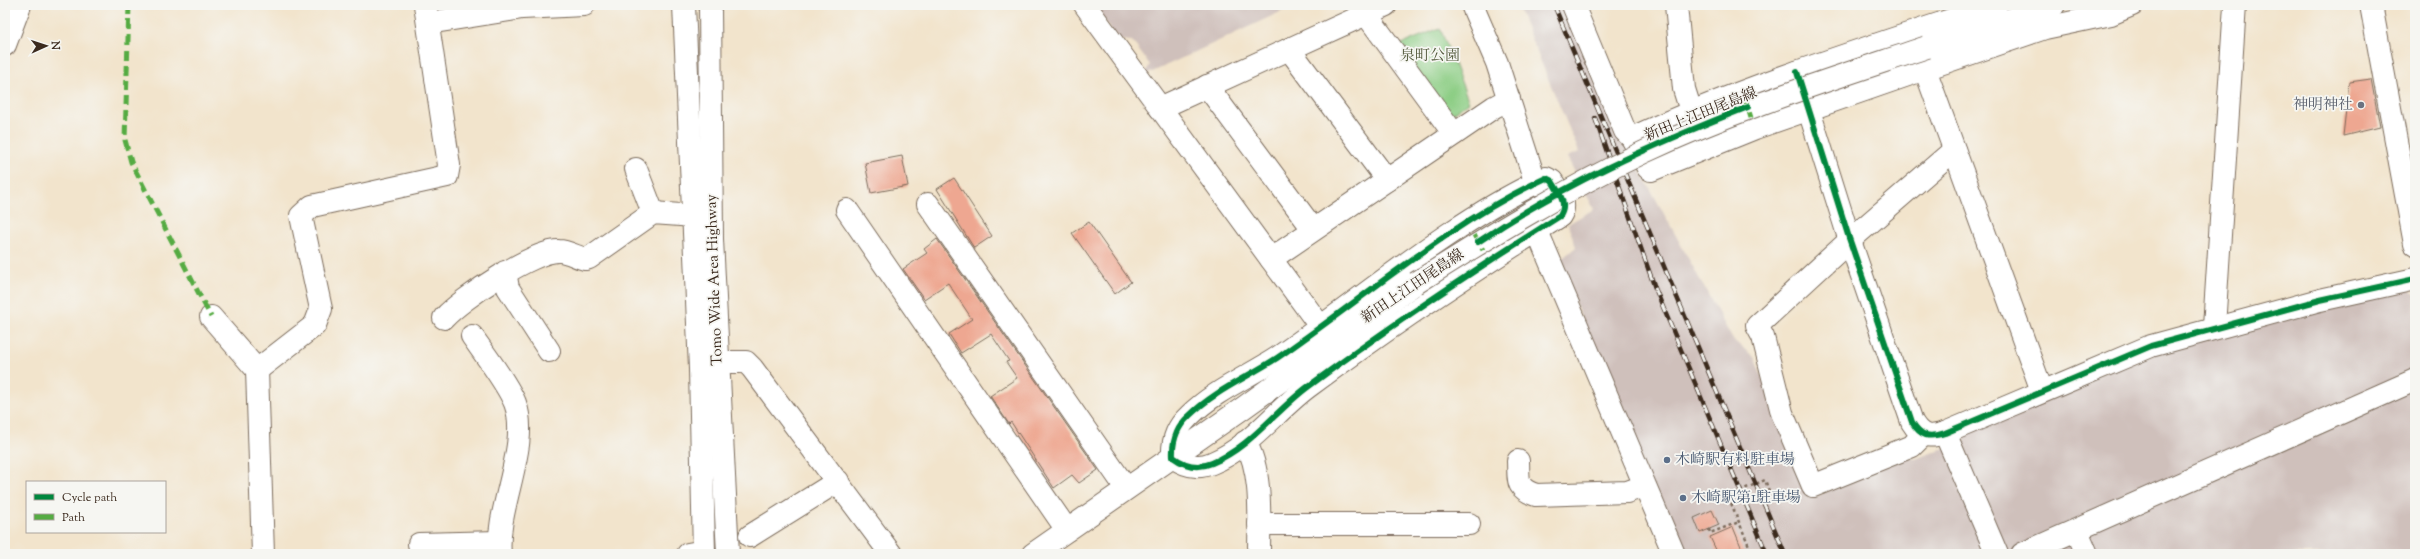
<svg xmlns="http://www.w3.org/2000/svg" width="2420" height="559" viewBox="0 0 2420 559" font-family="'Sorts Mill Goudy','Noto Serif JP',serif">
  <rect width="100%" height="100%" fill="#f6f6f2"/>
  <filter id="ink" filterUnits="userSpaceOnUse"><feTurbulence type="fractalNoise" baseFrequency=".025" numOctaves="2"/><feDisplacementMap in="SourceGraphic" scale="8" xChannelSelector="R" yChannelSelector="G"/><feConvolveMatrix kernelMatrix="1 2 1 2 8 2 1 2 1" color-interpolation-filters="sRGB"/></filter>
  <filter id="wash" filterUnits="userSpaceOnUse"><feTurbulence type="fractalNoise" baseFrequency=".012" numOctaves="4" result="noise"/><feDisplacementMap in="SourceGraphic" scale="16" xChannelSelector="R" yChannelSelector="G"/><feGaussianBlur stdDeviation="0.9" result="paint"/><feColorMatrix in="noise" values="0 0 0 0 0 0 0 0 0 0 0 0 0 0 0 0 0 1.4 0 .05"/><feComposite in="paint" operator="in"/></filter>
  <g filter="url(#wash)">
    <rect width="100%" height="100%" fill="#f2e4cc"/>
    <g fill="#cfc0bb">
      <path d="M 1093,5 L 1295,5 L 1148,74 L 1145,73 L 1150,65 L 1132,41 L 1118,40 Z"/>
      <path d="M 1517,5 L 1565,5 L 1611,117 L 1733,340 L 1754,357 L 1812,498 L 1905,455 L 1915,459 L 1964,441 L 1969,428 L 2152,351 L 2402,286 L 2415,295 L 2415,554 L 1680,554 L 1558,262 L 1576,247 L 1568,224 L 1594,209 L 1567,157 L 1579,152 Z"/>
    </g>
    <path fill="#8dce85" stroke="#647c52" d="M 1440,28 L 1469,102 L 1449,116 L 1397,46 Z"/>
    <g id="blocks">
      <g fill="#eea791">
        <path d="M 2371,79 L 2380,127 L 2343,136 L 2349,82 Z"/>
        <path d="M 902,156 L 908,186 L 871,193 L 865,163 Z"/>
        <path d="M 954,178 L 992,236 L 974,248 L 937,189 Z"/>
        <path d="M 1089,222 L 1131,282 L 1115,294 L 1072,233 Z"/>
        <path d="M 937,239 L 1098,470 L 1079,483 L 1072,475 L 1054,488 L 1011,422 L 1009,424 L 990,396 L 1017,378 L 1006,362 L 1009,361 L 991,334 L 961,353 L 949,334 L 972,319 L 948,283 L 924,299 L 903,269 L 927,253 L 924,249 Z"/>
        <path d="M 1712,510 L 1719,525 L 1700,533 L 1694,518 Z"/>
        <path d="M 1733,527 L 1744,554 L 1718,554 L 1710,537 Z"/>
      </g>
    </g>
  </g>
  <g filter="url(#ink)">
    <use href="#blocks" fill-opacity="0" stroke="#7b6b5b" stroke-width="1"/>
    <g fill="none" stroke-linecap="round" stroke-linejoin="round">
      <g stroke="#7b6b5b" stroke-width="24">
        <g id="minor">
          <path d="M 1085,5 L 1320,326"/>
          <path d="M 1472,5 L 1497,63 L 1536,184"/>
          <path d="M 1573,5 L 1625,131 L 1632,138 L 1648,168 L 1651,170 L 1755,128 L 1925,69 L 2045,28 L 2111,14 L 2132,5"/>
          <path d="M 1676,5 L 1684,89 L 1691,111"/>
          <path d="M 2371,5 L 2415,244"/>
          <path d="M 1366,14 L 1454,134"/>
          <path d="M 428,23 L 522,8 L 584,5"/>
          <path d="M 5,45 L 20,5"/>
          <path d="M 1289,49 L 1387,180"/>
          <path d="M 1925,69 L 2042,391"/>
          <path d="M 1797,72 L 1849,238 L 1912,422 C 1921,437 1929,438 1945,433 L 2151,346 L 2320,300 L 2415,279"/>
          <path d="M 1207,86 L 1313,229"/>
          <path d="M 1160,108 L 1386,5"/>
          <path d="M 1632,138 C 1749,84 1873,46 1996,5"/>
          <path d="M 636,169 L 653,213"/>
          <path d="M 1546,178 L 1552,181 C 1559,193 1568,204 1560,216 C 1474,270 1390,326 1309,386 C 1276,410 1251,447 1212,463 C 1198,469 1185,466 1173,457 C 1172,441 1177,427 1189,416 C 1214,391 1248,377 1277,358 C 1363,299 1452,221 1546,178 Z"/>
          <path d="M 928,204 L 1126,488"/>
          <path d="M 847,210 L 1067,530"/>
          <path d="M 1537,231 L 1674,554"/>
          <path d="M 1271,259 L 1494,107 L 1509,99"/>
          <path d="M 505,272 L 508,288 L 549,351"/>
          <path d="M 211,317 L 257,370 L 263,554"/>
          <path d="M 444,318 C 461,299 534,250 559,251 C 567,251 577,257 585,259 L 589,258 L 653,213 L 694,216"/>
          <path d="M 2214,327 L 2235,5"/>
          <path d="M 472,336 C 485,355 507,383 515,403 C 531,445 495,509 500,554"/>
          <path d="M 718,362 L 746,362 L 752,368 L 891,554"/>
          <path d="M 257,370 L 315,325 L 321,309 L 301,216 L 312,206 L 447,176 L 449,165 L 425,5"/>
          <path d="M 1945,433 L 1997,554"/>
          <path d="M 1923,435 L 1912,446 L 1813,486 L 1782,413 L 1763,337 L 1757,326 L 1850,240 L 1954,150"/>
          <path d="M 1245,442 C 1263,471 1259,521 1259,554"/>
          <path d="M 1518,461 C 1519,480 1515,488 1536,495 L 1627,492 L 1644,486"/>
          <path d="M 1259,524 L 1469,524"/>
          <path d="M 2077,531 L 2087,554"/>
          <path d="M 750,536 L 838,481"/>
          <path d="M 419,544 L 499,542"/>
          <path d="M 688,554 L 704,551"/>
          <path d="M 2022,554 L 2415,380"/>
        </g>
      </g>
      <g stroke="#7b6b5b" stroke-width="24">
        <g id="major">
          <path d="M 1927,47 L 2054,5"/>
          <path d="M 1033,554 L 1243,408 L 1416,283"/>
        </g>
      </g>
      <g stroke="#7b6b5b" stroke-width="24">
        <g id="highway">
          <path d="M 684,5 L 700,369 L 704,554"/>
          <path d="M 710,5 L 712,239 L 728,554"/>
        </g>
      </g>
      <g stroke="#7b6b5b" stroke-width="2.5" stroke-dasharray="3 3" stroke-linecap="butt">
        <path d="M 1778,499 L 1795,493"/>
        <path d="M 1709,529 L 1710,533 L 1739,522"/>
        <path d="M 1749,554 L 1752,553 L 1728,496 L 1765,480 L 1769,491"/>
      </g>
      <use href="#minor" stroke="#fff" stroke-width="22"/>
      <use href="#major" stroke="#fff" stroke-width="22"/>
      <use href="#highway" stroke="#fff" stroke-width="22"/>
      <g stroke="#3b2a1e" stroke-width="4.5">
        <g id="rail">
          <path d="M 1554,5 L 1785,554"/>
          <path d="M 1595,118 L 1655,288 L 1767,554"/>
        </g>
      </g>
      <use href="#rail" stroke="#f6f6f2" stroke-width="3" stroke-dasharray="9" stroke-linecap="butt"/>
      <g stroke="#7b6b5b" stroke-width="24" stroke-linecap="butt">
        <path id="major-bridge" d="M 1416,283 C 1490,236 1564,190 1644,152 C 1735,109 1832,79 1927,47"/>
      </g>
      <use href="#major-bridge" stroke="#fff" stroke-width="22"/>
      <g stroke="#55ab43" stroke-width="5" stroke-dasharray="10 5" stroke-linecap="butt">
        <path d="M 129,5 L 125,140 L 131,162 L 211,317"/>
        <path d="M 1745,98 L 1751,118"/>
        <path d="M 1474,235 L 1483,250"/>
      </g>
      <g stroke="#f6f6f2" stroke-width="8">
        <g id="cycleway">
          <path d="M 1797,72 L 1849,238 L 1912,422 C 1921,437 1929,438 1945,433 L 2151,346 L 2320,300 L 2415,279"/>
          <path d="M 1546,178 L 1552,181 C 1559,193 1568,204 1560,216 C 1474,270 1390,326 1309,386 C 1276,410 1251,447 1212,463 C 1198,469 1185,466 1173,457 C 1172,441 1177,427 1189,416 C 1214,391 1248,377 1277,358 C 1363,299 1452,221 1546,178 Z"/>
          <path d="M 1478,242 C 1561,185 1654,144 1748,107"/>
        </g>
      </g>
      <use href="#cycleway" stroke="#00873e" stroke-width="6"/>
    </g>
  </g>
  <circle fill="#6b7280" stroke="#f6f6f2" stroke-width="1.5" cx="2361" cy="105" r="4"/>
  <g fill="#5c6f8a" stroke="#f6f6f2" stroke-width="1.5">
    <circle cx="1667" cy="460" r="4"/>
    <circle cx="1683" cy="498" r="4"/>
  </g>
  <g text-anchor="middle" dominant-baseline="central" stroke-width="3.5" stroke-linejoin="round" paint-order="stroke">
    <g font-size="15" fill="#545b3d" stroke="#f6f6f2">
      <text x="1430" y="56">泉町公園</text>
    </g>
    <g font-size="15" fill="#5b616d" stroke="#f6f6f2" text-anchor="end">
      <text x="2353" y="105">神明神社</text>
    </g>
    <g font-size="15" fill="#3b2a1e" stroke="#f6f6f2">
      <text transform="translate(1701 115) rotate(-22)">新田上江田尾島線</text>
      <text transform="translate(715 280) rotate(-92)">Tomo Wide Area Highway</text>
      <text transform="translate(1413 287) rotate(-34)">新田上江田尾島線</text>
    </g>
    <g font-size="15" fill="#4e5e75" stroke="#f6f6f2" text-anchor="start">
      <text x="1675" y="460">木崎駅有料駐車場</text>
      <text x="1691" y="498">木崎駅第1駐車場</text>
    </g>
  </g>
  <rect width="2420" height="559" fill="none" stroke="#f6f6f2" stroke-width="20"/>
  <rect x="26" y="481" width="140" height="52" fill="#f6f6f2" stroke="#aba49d"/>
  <rect x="34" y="494" width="20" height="6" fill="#00873e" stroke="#aba49d"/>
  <text x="62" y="501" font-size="12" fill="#3b2a1e">Cycle path</text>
  <rect x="34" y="514" width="20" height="6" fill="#55ab43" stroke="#aba49d"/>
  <text x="62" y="521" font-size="12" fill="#3b2a1e">Path</text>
  <g transform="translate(46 46) rotate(87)" stroke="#f6f6f2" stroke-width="3" paint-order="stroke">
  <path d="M0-3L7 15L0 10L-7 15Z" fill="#3b2a1e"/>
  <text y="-6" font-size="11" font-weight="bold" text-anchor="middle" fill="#3b2a1e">N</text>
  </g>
</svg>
